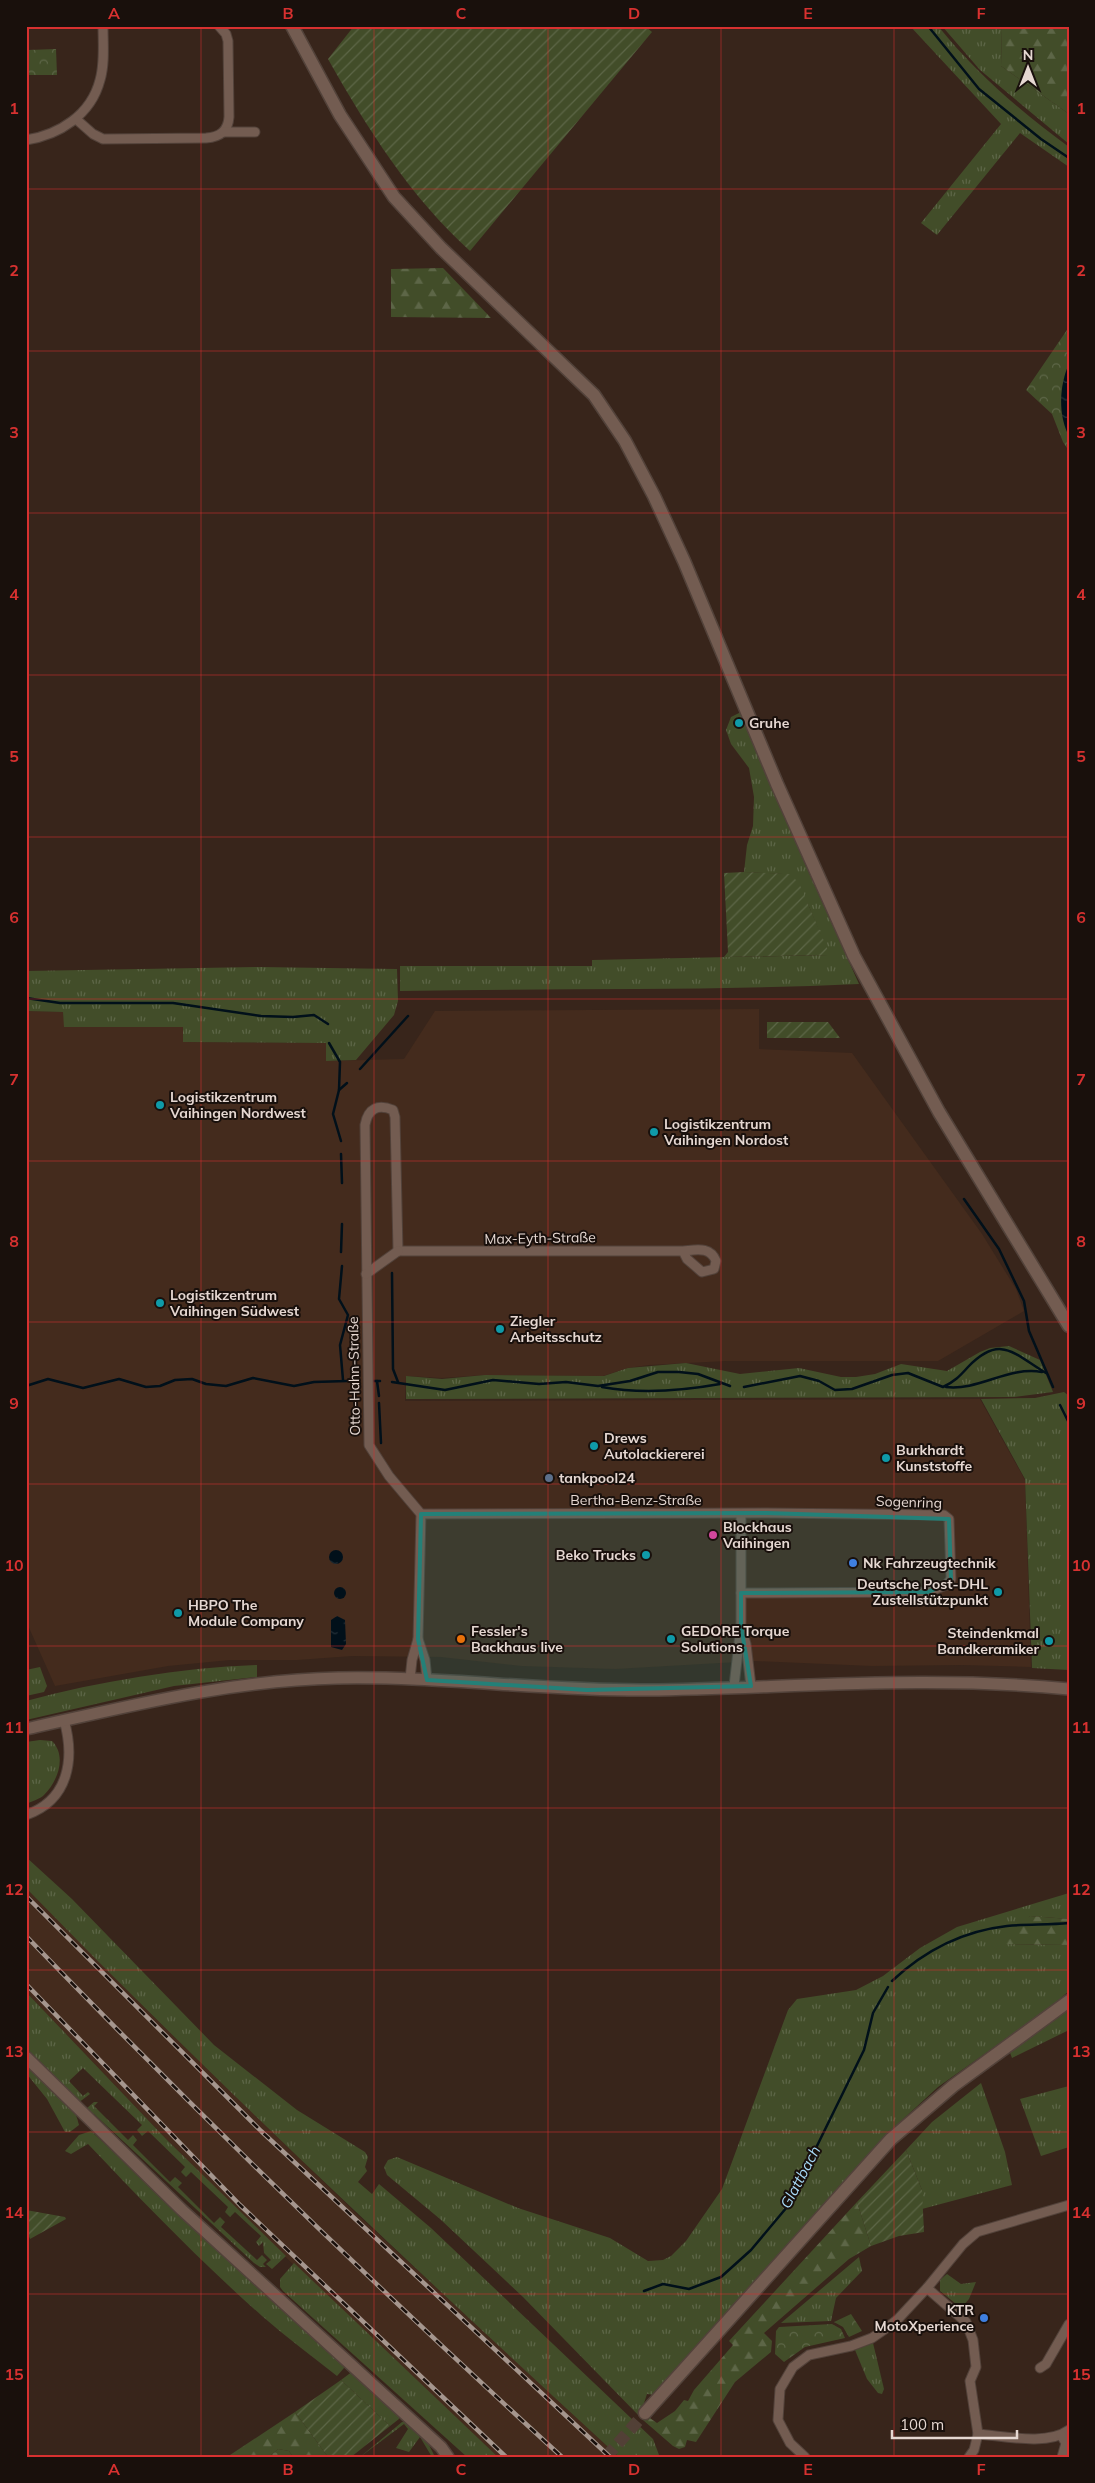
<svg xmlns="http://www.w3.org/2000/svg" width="1095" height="2483" viewBox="0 0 1095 2483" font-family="Mulish,sans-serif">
  <defs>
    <pattern id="grass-tufts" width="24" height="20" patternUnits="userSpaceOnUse" patternTransform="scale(1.25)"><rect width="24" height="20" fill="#424d29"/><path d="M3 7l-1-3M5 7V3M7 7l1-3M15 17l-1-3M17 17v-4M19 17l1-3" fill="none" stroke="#5d6647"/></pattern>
    <pattern id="forest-firs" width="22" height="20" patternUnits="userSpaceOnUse" patternTransform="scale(1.25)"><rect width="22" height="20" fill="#424d29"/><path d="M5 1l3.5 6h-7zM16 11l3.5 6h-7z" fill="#5d6647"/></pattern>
    <pattern id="cemetery-stones" width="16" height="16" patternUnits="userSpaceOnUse" patternTransform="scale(1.25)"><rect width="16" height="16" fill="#424d29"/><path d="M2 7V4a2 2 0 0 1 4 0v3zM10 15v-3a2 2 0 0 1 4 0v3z" fill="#5d6647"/></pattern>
    <pattern id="park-crowns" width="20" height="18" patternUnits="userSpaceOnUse" patternTransform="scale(1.25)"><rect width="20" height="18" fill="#424d29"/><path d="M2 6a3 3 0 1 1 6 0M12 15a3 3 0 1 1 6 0" fill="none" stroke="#5d6647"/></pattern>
    <pattern id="garden-furrows" width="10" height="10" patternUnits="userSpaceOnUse" patternTransform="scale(1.25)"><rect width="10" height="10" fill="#424d29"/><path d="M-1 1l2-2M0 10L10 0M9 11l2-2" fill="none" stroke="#5d6647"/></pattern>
    <pattern id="water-ripples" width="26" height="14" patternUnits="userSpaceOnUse" patternTransform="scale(1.25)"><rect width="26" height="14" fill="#01101a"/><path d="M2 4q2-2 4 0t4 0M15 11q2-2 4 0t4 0" fill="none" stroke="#26323a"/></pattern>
  </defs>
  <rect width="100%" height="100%" fill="#38251b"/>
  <g fill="#442b1d">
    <path d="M 759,1009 L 759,1049 L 852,1053 L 982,1234 L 1016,1289 L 1024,1311 L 938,1361 L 726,1361 L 649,1365 L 628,1368 L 603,1376 L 485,1375 L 442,1378 L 406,1376 L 405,1401 L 980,1399 L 1025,1480 L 1031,1667 L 962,1665 L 872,1666 L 755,1661 L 615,1669 L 522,1666 L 441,1657 L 352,1656 L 297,1660 L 230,1660 L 168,1666 L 55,1686 L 26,1621 L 26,1011 L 63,1012 L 65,1027 L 183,1027 L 183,1042 L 326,1043 L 327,1061 L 404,1059 L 435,1011 Z"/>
    <path d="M 26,1888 L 159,2022 L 359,2216 L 619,2457 L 498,2457 L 305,2276 L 168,2141 L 26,1992 Z"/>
  </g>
  <g fill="url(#grass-tufts)">
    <path d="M 910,26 L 938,26 C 976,73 1020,111 1069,147 L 1069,167 L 1020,133 L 937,235 L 921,223 L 1001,124 Z"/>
    <path d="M 942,26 L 1002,26 L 1001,66 L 1069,114 L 1069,144 L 980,70 Z"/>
    <path d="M 741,712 L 805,864 L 859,984 C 706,991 553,988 400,991 L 400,966 L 592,966 L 592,960 L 829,955 L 808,904 L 783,874 L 744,872 L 747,845 L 753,826 L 754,797 L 749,768 L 731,744 L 726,730 L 731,717 Z"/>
    <path d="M 259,967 L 397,969 L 398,1001 L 394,1015 L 356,1060 L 326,1061 L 326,1043 L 183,1042 L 183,1027 L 64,1027 L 63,1012 L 26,1011 L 26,971 Z"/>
    <path d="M 1009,1346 L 1040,1360 L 1053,1392 L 1014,1397 L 406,1399 L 406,1376 L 442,1379 L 485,1375 L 604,1376 L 628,1368 L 686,1363 L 740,1374 L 799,1368 L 841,1377 L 856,1377 L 875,1374 L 901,1364 L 947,1371 L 980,1352 L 990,1348 Z"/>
    <path d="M 1064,1392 L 1069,1396 L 1069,1670 L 1032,1668 L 1025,1479 L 981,1399 L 1035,1398 Z"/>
    <path d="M 257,1665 L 257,1677 L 174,1686 L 26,1720 L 26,1701 C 101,1681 179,1668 257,1665 Z"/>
    <path d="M 40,1667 L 47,1686 L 44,1692 L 26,1696 L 26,1670 Z"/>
    <path d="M 40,1740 L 52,1741 C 67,1756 58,1781 44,1795 C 40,1799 32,1801 26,1804 L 26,1742 Z"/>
    <path d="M 26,1857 L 72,1899 L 214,2045 L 297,2110 L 365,2152 L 368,2157 L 365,2167 L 367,2171 L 358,2182 L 372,2194 L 379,2184 L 431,2228 L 653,2439 L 659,2455 L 619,2457 C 417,2271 217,2084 26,1888 Z"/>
    <path d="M 1069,1893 L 1069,1919 L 1030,1916 L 1004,1944 L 1069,1945 L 1069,1991 L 1048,2009 L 938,2087 L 888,2133 L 655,2395 L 647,2394 L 643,2406 L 647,2416 L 643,2420 L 523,2297 L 440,2219 L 387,2175 L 384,2167 L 388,2160 L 397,2157 L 518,2208 L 610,2238 L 648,2261 L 663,2260 L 671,2256 L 686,2241 L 722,2189 L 788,2010 L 797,1999 L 856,1990 L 883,1976 L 920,1948 L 957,1927 Z"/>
    <path d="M 26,1992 L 168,2141 L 286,2256 L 272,2269 L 266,2264 L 271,2260 L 264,2253 L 263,2242 L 259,2246 L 256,2242 L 261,2236 L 235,2212 L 230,2217 L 225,2212 L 228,2207 L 191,2172 L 186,2177 L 181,2172 L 185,2167 L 148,2131 L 142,2136 L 137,2130 L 142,2125 L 83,2068 L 69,2081 L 83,2096 L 88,2092 L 90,2094 L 78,2103 L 26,2050 Z"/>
    <path d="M 1069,2008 L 1069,2030 L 1012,2058 L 1009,2050 Z"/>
    <path d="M 26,2063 L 76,2115 L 79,2125 L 70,2132 L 65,2132 L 47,2099 L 26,2073 Z"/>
    <path d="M 981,2083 L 1005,2152 L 1012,2185 L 922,2209 L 922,2190 L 906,2150 L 932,2122 Z"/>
    <path d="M 1069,2086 L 1069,2147 L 1041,2156 L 1020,2099 Z"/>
    <path d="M 94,2102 L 98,2102 L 94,2106 L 128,2140 L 133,2135 L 137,2140 L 133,2145 L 170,2182 L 175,2177 L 182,2183 L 178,2187 L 214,2223 L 220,2217 L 225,2222 L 221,2227 L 257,2260 L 262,2255 L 267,2260 L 263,2264 L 266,2267 L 260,2267 L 254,2263 L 94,2114 L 90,2117 L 87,2114 L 87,2108 Z"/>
    <path d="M 91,2131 L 344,2363 L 344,2368 L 337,2376 C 312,2356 286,2337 262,2316 C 201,2262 144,2203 88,2144 L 71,2154 L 65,2151 L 79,2135 Z"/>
    <path d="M 859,2257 L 862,2271 L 836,2298 L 831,2321 L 781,2323 Z"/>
    <path d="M 294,2263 L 498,2457 L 467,2457 L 283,2291 L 280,2287 L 280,2279 Z"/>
    <path d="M 947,2274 L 961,2284 L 976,2282 L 969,2299 L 961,2308 L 940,2291 L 940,2280 Z"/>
    <path d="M 873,2343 L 884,2389 L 882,2394 L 878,2393 L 867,2379 L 855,2350 Z"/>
    <path d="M 353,2371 L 399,2416 L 399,2419 L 390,2426 L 341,2380 Z"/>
    <path d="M 402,2422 L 407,2422 L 426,2439 L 435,2457 L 432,2457 L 420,2437 L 409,2452 L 396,2448 L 408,2429 L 404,2424 L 360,2457 Z"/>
  </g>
  <g fill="url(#forest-firs)">
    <path d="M 1002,26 L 1069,26 L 1069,114 L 1001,66 Z"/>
    <path d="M 443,268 L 491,318 L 391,317 L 391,269 Z"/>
    <path d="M 1030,1916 L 1069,1919 L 1069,1945 L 1003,1944 L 1007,1932 Z"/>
    <path d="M 857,2202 L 871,2246 L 849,2259 L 764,2333 L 772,2341 L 771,2352 L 735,2382 L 696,2442 L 687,2440 L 685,2447 L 679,2449 L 673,2446 L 643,2420 L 647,2416 L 657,2423 L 675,2411 L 684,2400 L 688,2401 L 694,2390 L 733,2345 L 729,2341 Z"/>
    <path d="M 295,2412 L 328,2457 L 293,2457 L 289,2451 L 278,2449 L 269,2457 L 227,2457 Z"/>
  </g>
  <path fill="url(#cemetery-stones)" d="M 278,2449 L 289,2451 L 293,2457 L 269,2457 Z"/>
  <g fill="url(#park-crowns)">
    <path d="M 56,49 L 57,75 L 28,75 L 28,50 Z"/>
    <path d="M 1069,327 L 1069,451 L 1063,442 L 1052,414 L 1026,390 Z"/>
    <path d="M 851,2314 L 862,2331 L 849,2337 L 843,2327 L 834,2322 Z"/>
    <path d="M 832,2324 L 841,2329 L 845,2338 L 805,2347 L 784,2362 L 775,2354 L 776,2331 L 779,2327 Z"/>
  </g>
  <g fill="url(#garden-furrows)">
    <path d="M 354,26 L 645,26 L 652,32 L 470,251 C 411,198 367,128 328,59 Z"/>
    <path d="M 744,872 L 790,874 L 799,883 L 830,955 L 724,957 L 728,952 L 724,873 Z"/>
    <path d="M 767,1022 L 828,1022 L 840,1038 L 767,1038 Z"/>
    <path d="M 906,2150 L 922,2190 L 924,2232 L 899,2236 L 871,2246 L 857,2202 Z"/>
    <path d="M 26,2210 L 65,2217 L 66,2219 L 30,2239 L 26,2229 Z"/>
    <path d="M 341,2380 L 390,2426 L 351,2457 L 328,2457 L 295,2412 Z"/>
  </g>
  <g fill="url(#water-ripples)">
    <path d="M 1069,364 L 1069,436 C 1058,416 1059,385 1069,364 Z"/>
    <circle cx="336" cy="1557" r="7"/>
    <circle cx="340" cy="1593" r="6"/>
    <path d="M 337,1616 L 345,1620 L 346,1644 L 342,1650 L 331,1647 L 331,1620 Z"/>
  </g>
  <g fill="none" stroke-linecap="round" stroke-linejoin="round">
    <g stroke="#01101a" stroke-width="2.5">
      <path d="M 928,26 L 979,89 L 1041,139 L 1069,158"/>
      <path d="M 26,998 L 60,1003 L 173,1003 L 261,1016 L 293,1017 L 314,1015 L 328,1024"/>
      <path d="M 329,1043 L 340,1062 L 339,1090 L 333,1114 L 341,1141"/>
      <path d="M 360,1069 L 408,1016"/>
      <path d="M 339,1090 L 347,1083"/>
      <path d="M 341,1154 L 342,1183"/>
      <path d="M 964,1199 L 999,1249 L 1024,1301 L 1029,1331 L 1053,1387"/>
      <path d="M 341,1252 L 342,1224"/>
      <path d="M 342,1266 L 339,1299 L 348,1315 L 340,1345 L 343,1380"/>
      <path d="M 392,1273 L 393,1369 L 398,1382"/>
      <path d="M 372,1381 L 380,1381"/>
      <path d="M 377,1381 L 379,1396"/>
      <path d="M 392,1382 L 445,1390 L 493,1380 L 539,1384 L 566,1382 L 598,1386 L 630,1381 L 658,1372 L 679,1372 L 698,1374 L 730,1386"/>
      <path d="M 26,1386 L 48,1379 L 83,1388 L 119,1379 L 146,1387 L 160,1386 L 175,1380 L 192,1379 L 206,1384 L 226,1386 L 253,1378 L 294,1386 L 314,1382 L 347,1381"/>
      <path d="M 602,1387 C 641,1394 681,1391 720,1384"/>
      <path d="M 744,1387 L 800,1376 L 819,1381 L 835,1390 L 852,1389 L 892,1375 L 908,1373 L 943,1387 C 954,1382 960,1376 968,1367 C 1000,1334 1013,1353 1046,1373"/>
      <path d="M 946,1387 C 979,1391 1008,1366 1042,1372"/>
      <path d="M 379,1403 L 381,1443"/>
      <path d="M 1060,1405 L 1069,1423"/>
      <path d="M 892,1981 C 924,1951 963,1931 1007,1926 C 1028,1924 1048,1925 1069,1923"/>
      <path d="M 644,2291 L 663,2284 L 689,2289 L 721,2277 L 751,2250 L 787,2207 L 864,2050 L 873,2013 L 888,1987"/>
    </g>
    <path stroke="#524036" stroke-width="12" stroke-dasharray="12 6" stroke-linecap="butt" d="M 606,2457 L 645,2413"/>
    <g stroke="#52423a" stroke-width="11">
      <g id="minor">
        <path d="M 76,119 L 93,134 L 103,139 L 206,138 C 220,137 228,131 229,117 L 228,41 L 226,34 L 219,26"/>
        <path d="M 224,132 L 255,132"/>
        <path d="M 26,140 C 59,135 91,115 100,80 C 105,63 103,44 103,26"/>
        <path d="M 398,1251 L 395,1117 L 393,1110 C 378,1104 368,1108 365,1125 L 369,1445 L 389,1476 L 421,1514 L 418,1639 L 412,1660 L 410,1679"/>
        <path d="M 398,1251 L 683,1251 L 687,1259 L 702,1272 L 714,1269 L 716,1261 C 710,1246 696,1250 683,1251"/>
        <path d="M 366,1274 L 398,1251"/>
        <path d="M 421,1514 L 767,1513 L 944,1515 L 949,1519 L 951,1579 L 946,1585 L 928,1592 L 741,1593"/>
        <path d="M 741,1627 L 746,1644 L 751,1686"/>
        <path d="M 418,1639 L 425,1660 L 427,1680"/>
        <path d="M 734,1686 L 741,1625 L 741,1514"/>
        <path d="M 26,1815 C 69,1800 75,1759 64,1720"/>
        <path d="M 927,2288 L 966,2322 L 973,2340 L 976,2367 L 970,2381 L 978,2434 L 974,2450 L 969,2457"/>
        <path d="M 1040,2368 L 1046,2364 L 1069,2324"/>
        <path d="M 978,2434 C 1004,2436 1047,2446 1069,2430"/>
        <path d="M 1061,2435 L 1066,2443 L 1062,2457"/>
        <path d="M 805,2457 L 790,2443 L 778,2420 L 780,2389 L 793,2367 L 809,2355 L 851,2346 L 872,2338 L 885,2329 L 898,2319 L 927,2288 L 963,2244 L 977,2232 L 1069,2205"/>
      </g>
    </g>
    <g stroke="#52423a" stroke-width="14">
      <g id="tertiary">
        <path d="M 26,1729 C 129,1706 232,1680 338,1678 C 441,1676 544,1691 648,1690 C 789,1688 928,1675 1069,1689"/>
        <path d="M 26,2057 L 182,2210 L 441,2447 L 448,2457"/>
      </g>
    </g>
    <g stroke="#52423a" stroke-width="15">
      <g id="secondary">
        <path d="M 292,26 L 340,115 L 394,197 L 441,248 L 594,395 L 625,441 L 654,496 L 684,561 L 777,784 L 854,956 L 939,1112 L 1069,1326"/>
        <path d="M 645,2413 L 891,2139 L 953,2086 L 1069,2001"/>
      </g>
    </g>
    <use href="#minor" stroke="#735c51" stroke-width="9"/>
    <use href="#tertiary" stroke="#735c51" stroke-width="11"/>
    <use href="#secondary" stroke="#735c51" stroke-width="12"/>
    <g stroke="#a5968e" stroke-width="4.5">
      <g id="rail">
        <path d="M 26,1896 L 261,2131 L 610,2457"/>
        <path d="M 26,1936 C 199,2115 378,2289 562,2457"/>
        <path d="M 26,1984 L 240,2205 L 506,2457"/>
      </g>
    </g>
    <use href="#rail" stroke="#19100c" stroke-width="2.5" stroke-dasharray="8" stroke-linecap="butt"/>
  </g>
  <path fill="#248078" fill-opacity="0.2" stroke="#248078" stroke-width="4" stroke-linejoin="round" d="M 767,1513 L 949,1519 L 951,1579 L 946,1585 L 928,1592 L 741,1593 L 741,1625 L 751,1686 L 587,1690 L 427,1680 L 418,1639 L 421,1514 Z"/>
  <path fill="none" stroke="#d73130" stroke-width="1" stroke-opacity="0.55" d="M 201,26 L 201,2457M 374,26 L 374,2457M 548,26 L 548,2457M 721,26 L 721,2457M 894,26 L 894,2457M 26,189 L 1069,189M 26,351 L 1069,351M 26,513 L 1069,513M 26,675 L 1069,675M 26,837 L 1069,837M 26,999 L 1069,999M 26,1161 L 1069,1161M 26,1322 L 1069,1322M 26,1484 L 1069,1484M 26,1646 L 1069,1646M 26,1808 L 1069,1808M 26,1970 L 1069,1970M 26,2132 L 1069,2132M 26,2294 L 1069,2294"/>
  <g fill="#0f9aa8" stroke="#19100c" stroke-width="2">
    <circle cx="739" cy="723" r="5"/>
    <circle cx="160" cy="1105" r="5"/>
    <circle cx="654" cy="1132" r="5"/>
    <circle cx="160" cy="1303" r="5"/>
    <circle cx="500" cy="1329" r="5"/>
    <circle cx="594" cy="1446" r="5"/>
    <circle cx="886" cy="1458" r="5"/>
    <circle cx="646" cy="1555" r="5"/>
    <circle cx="998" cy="1592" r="5"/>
    <circle cx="178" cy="1613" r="5"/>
    <circle cx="671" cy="1639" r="5"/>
    <circle cx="1049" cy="1641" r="5"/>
  </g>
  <circle fill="#5c6f8a" stroke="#19100c" stroke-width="2" cx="549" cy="1478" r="5"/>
  <circle fill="#d1479c" stroke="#19100c" stroke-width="2" cx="713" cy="1535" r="5"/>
  <g fill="#3f7fe0" stroke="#19100c" stroke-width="2">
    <circle cx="853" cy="1563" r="5"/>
    <circle cx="984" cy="2318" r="5"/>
  </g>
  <circle fill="#e8710a" stroke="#19100c" stroke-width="2" cx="461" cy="1639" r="5"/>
  <g text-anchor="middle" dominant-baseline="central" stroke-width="4" stroke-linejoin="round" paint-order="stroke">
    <g font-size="14" font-weight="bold" fill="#e5d7d1" stroke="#19100c" text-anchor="start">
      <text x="749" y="723">Gruhe</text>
      <text x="170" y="1097">Logistikzentrum<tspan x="170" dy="16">Vaihingen Nordwest</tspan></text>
      <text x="664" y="1124">Logistikzentrum<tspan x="664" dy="16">Vaihingen Nordost</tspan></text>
      <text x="170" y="1295">Logistikzentrum<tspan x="170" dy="16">Vaihingen Südwest</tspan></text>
      <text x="510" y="1321">Ziegler<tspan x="510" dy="16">Arbeitsschutz</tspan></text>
      <text x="604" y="1438">Drews<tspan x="604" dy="16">Autolackiererei</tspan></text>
      <text x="896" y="1450">Burkhardt<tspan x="896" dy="16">Kunststoffe</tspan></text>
      <text x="559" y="1478">tankpool24</text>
      <text x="723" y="1527">Blockhaus<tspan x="723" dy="16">Vaihingen</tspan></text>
      <text x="636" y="1555" text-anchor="end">Beko Trucks</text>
      <text x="863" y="1563">Nk Fahrzeugtechnik</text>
      <text x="988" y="1584" text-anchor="end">Deutsche Post-DHL<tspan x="988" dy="16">Zustellstützpunkt</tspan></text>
      <text x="188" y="1605">HBPO The<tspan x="188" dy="16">Module Company</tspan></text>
      <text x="471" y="1631">Fessler's<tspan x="471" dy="16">Backhaus live</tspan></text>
      <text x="681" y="1631">GEDORE Torque<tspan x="681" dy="16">Solutions</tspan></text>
      <text x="1039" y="1633" text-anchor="end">Steindenkmal<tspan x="1039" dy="16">Bandkeramiker</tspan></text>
      <text x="974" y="2310" text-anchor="end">KTR<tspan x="974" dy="16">MotoXperience</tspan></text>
    </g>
    <g font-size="14" fill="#e5d7d1" stroke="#19100c">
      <text transform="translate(540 1238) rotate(-1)">Max-Eyth-Straße</text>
      <text transform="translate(354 1376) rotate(-91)">Otto-Hahn-Straße</text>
      <text x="636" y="1500">Bertha-Benz-Straße</text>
      <text transform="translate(909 1502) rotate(2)">Sogenring</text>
    </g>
    <g font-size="15" font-style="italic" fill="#a7d9f7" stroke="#19100c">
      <text transform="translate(800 2177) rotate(-62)">Glattbach</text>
    </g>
  </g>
  <rect width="1095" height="2483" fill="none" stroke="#19100c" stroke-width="55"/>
  <g transform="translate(1028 68)" stroke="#19100c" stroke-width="4" paint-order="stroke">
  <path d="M0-4L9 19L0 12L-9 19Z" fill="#e5d7d1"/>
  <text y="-8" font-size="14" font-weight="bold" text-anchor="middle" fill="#e5d7d1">N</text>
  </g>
  <path d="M892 2430v8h125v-8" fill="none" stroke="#e5d7d1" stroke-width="2.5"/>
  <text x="900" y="2430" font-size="15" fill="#e5d7d1" stroke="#19100c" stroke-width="4" paint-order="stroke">100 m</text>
  <rect x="28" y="28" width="1040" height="2428" fill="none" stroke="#d73130" stroke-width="2"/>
  <g font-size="16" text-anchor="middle" font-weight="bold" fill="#d73130">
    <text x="114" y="19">A</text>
    <text x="288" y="19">B</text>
    <text x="461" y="19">C</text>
    <text x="634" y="19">D</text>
    <text x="808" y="19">E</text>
    <text x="981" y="19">F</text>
    <text x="14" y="114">1</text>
    <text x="1081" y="114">1</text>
    <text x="14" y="276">2</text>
    <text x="1081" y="276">2</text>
    <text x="14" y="438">3</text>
    <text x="1081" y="438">3</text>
    <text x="14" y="600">4</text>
    <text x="1081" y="600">4</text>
    <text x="14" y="762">5</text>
    <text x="1081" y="762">5</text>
    <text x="14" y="923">6</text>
    <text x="1081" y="923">6</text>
    <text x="14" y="1085">7</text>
    <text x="1081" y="1085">7</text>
    <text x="14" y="1247">8</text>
    <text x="1081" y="1247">8</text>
    <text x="14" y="1409">9</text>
    <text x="1081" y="1409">9</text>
    <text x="14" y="1571">10</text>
    <text x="1081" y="1571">10</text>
    <text x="14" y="1733">11</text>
    <text x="1081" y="1733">11</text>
    <text x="14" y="1895">12</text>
    <text x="1081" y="1895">12</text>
    <text x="14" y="2057">13</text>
    <text x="1081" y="2057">13</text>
    <text x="14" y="2218">14</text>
    <text x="1081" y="2218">14</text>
    <text x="14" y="2380">15</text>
    <text x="1081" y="2380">15</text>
    <text x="114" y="2475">A</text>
    <text x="288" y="2475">B</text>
    <text x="461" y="2475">C</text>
    <text x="634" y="2475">D</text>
    <text x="808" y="2475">E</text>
    <text x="981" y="2475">F</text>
  </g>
</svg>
